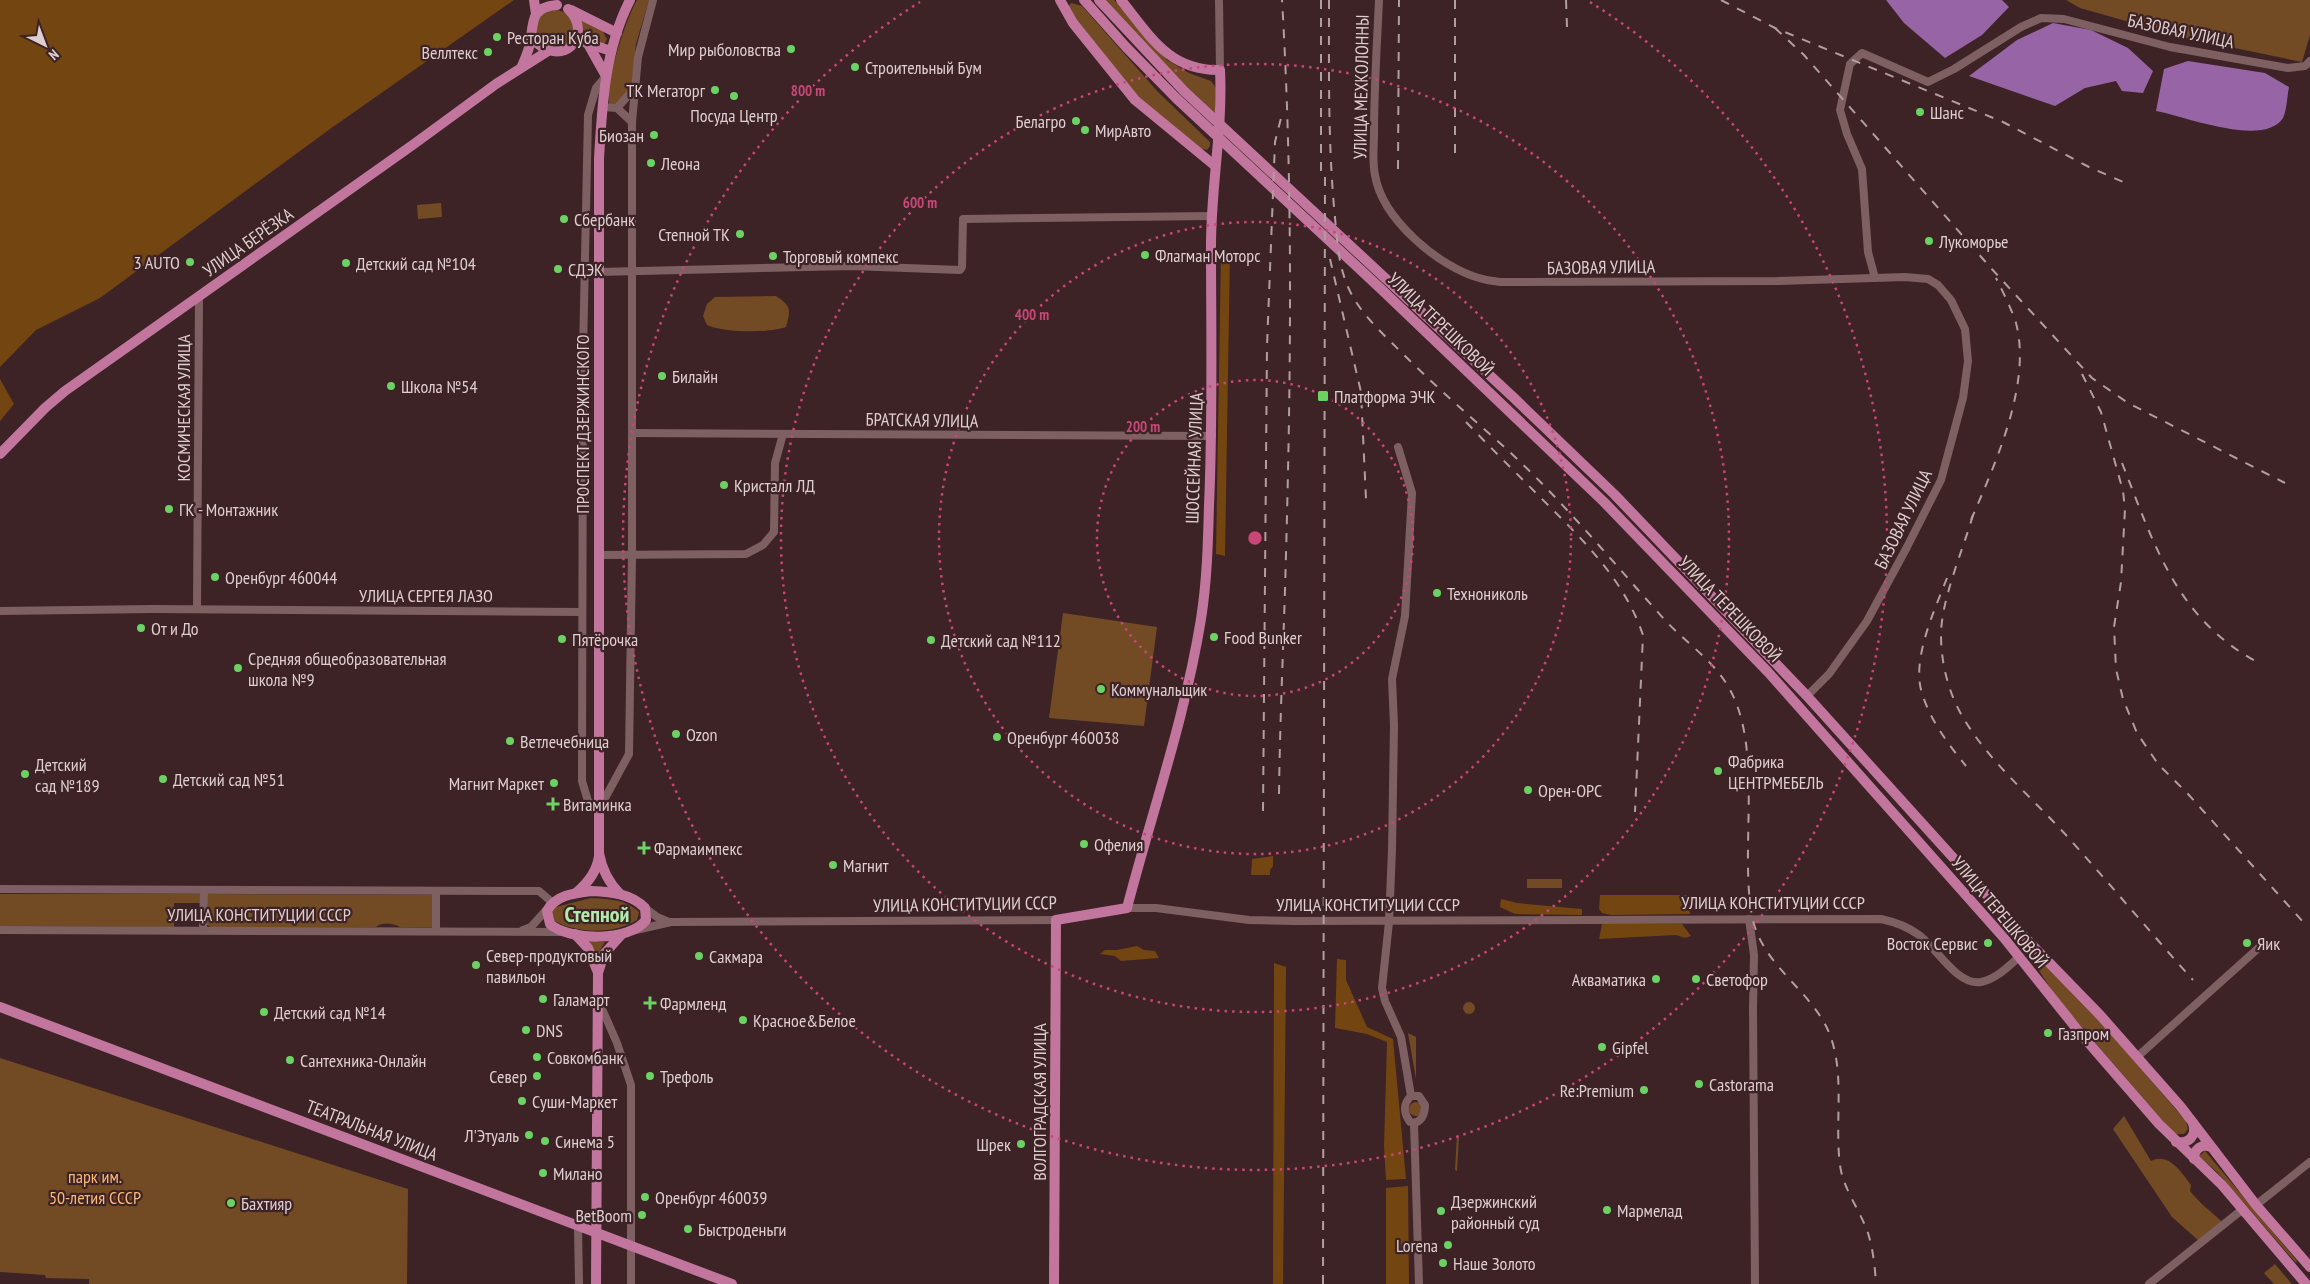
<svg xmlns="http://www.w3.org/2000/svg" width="2310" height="1284" viewBox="0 0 2310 1284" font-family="'PT Sans Narrow',sans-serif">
  <rect width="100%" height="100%" fill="#3d2326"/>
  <g fill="#724b25">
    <path d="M 637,0 L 649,0 L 636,44 L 631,90 L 617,106 L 610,105 C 603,88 627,16 637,0 Z"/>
    <path d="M 1103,0 L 1114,0 L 1167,60 L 1189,73 L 1211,81 L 1216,88 L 1215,113 L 1147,49 Z"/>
    <path d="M 2066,0 L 2310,0 L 2310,35 L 2302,62 L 2186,38 L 2080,8 Z"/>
    <path d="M 1071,3 L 1082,6 L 1158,92 L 1210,142 L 1210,146 L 1207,150 L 1200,148 L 1143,102 L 1126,84 L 1070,14 L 1068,7 Z"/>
    <circle cx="555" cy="29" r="19"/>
    <path d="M 580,19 L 602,30 L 607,39 L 604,45 L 585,35 Z"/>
    <path d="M 441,203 L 442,217 L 418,219 L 417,205 Z"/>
    <path d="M 776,296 C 791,306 791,309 786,327 C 769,333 724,333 707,325 L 703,316 L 707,304 L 715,297 Z"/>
    <path d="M 1063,613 L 1157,627 L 1144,726 L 1049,718 Z"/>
    <rect x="1527" y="879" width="35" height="9"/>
    <path d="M 0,894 L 200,894 L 200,903 L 174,903 L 174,927 L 0,926 Z"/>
    <path d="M 207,894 L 434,895 L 434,927 L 400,927 C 393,923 382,922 376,927 L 211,927 L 207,925 Z"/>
    <path d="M 591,898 C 607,899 626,899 639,912 L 637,920 C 614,935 575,934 551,919 L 552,908 Z"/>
    <path d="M 587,941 L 605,942 L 596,957 Z"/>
    <path d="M 2032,955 L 2035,955 L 2097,1018 L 2186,1121 L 2188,1129 L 2184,1134 L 2174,1134 L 2056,997 L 2031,958 Z"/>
    <circle cx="1469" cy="1008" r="6"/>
    <path d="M 1408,1033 L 1416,1037 L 1416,1079 Z"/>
    <path d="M 0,1058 L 408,1189 L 407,1284 L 89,1284 L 89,1279 L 46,1278 L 45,1275 L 0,1272 Z"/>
    <circle cx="1416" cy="1109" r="7"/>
    <path d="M 2124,1116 L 2151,1161 C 2169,1152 2181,1172 2191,1185 L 2190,1191 C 2199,1203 2211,1211 2222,1222 L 2199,1241 L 2172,1217 L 2113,1129 Z"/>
    <path d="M 1457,1135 L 1459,1136 L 1457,1171 L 1455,1170 Z"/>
    <path d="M 2205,1151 L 2297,1261 L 2296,1263 L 2217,1172 L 2201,1158 L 2199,1156 Z"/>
    <path d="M 2275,1264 L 2291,1283 L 2291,1284 L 2274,1284 L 2264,1273 Z"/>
  </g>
  <g fill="#734511">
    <path d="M 0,0 L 514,0 L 330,129 L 100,298 L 36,330 L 0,367 Z"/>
    <path d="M 1221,252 L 1230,252 L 1225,556 L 1216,554 Z"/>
    <path d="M 0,379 L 14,404 L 0,421 Z"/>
    <path d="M 1273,856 L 1273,866 L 1270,870 L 1270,875 L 1251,875 L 1252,859 Z"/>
    <path d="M 1600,895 L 1689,895 L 1690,914 L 1611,915 L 1602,913 L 1599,909 Z"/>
    <path d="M 1501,899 L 1517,903 L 1582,909 L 1582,915 L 1515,914 L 1500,907 Z"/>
    <path d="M 1602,924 L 1682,924 L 1691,936 L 1685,938 L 1676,935 L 1599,939 Z"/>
    <path d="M 1137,946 L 1144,950 L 1155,951 L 1159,958 L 1121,961 L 1115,956 L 1100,954 L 1105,950 L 1117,950 Z"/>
    <path d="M 1337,959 L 1346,960 L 1346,980 L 1367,1027 L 1393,1039 L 1406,1179 L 1386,1180 L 1384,1147 L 1387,1042 L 1367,1034 L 1335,1028 Z"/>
    <path d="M 1274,963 L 1286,967 L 1283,1284 L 1273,1284 Z"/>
    <path d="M 1408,1186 L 1409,1284 L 1386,1284 L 1386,1188 Z"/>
  </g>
  <g fill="#9764a5">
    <path d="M 1886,0 L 2002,0 L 2009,7 L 1982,35 L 1945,58 L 1904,23 Z"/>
    <path d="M 2053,23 L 2091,30 L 2128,48 L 2153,71 L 2143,93 L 2122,91 L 2116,81 L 2085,88 L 2055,106 L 1969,76 L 2017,40 Z"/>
    <path d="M 2188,61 L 2265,73 L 2289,87 C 2287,96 2287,110 2283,118 C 2264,148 2184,116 2156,111 L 2164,69 Z"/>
  </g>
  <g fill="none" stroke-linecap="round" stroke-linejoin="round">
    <g stroke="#7e6063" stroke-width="8">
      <path d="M 1219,0 L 1220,70"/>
      <path d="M 1379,0 C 1377,44 1374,89 1374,133 C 1374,147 1372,162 1375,175 C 1382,219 1439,267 1479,278 C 1494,283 1509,282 1525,282 L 1777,281 L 1905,277 L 1928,279 L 1938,285 L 1951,300 L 1965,329 L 1968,361 L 1963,398 L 1941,480 L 1907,547 L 1867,621 L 1829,674 L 1807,696"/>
      <path d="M 606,76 L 596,88 L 588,115 L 583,353 L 582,781 L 588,801 L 598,811 L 629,754 L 632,555 L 632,122 L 638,57 L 653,0"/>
      <path d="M 602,107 L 617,108 L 632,122"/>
      <path d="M 617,108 L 634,89"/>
      <path d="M 598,272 L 851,266 L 960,270 L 962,267 L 963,219 L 1211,216"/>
      <path d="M 1875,278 L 1868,252 L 1862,169 L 1847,134 L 1840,110 L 1850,64 L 1862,53 L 1928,82 L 1954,69 L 2021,27 L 2041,18 L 2064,19 L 2170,47 L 2288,68 L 2305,66 L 2310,61"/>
      <path d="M 632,433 L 1212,436"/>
      <path d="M 1398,447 L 1412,493 L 1405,616 L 1392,679 L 1394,725 L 1392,850 L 1389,922 L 1382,988 L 1385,1001 L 1401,1037 L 1411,1096"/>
      <path d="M 599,555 L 746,554 L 763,545 L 774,532 L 775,463 L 783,434"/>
      <path d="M 197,609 L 199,297"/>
      <path d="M 0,611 L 153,609 L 582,612"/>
      <path d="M 0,889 L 539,891 L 553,903"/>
      <path d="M 645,908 L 657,917 L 669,922"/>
      <path d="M 1127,908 L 1156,908 L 1249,920 L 1296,921 L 1881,919 C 1895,922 1907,926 1919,935 C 1936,947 1957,986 1981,982 C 1996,979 2008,967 2019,957"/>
      <path d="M 1749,919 L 1754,955 L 1753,1008 L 1755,1284"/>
      <path d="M 0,930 L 563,932"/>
      <path d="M 203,930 L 204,890"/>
      <path d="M 523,930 L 531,927 L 549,907"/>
      <path d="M 636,930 L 671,922 L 1056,920"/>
      <path d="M 436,931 L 436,891"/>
      <path d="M 599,1002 L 617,1043 L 631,1085 L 631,1284"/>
      <path d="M 2137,1057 L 2263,944"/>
      <path d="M 1411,1096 L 1419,1096 L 1425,1105 C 1425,1114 1421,1125 1410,1122 C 1403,1112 1403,1104 1411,1096 Z"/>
      <path d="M 1414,1123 L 1419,1284"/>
      <path d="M 2256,1205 L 2310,1162"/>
      <path d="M 578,1226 L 579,1284"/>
      <path d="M 2149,1284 L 2243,1209"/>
    </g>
    <g stroke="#c2769d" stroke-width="10">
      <path d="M 534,0 L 536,14"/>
      <path d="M 1060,0 L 1073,23 L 1135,100 L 1214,165"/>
      <path d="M 1084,0 L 1126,47 L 1176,98 L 1380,288 L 1604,502 L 1768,672 L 2004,938 L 2080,1033 L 2159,1124 L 2222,1185 L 2306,1284"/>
      <path d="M 1099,0 L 1184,91 L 1513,397 L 1614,494 L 1807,696 L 2032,945 L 2100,1015 L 2181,1107 L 2256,1205 L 2310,1267"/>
      <path d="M 571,10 L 617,33"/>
      <path d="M 531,37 C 560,72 596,36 568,9"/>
      <path d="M 584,42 L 611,51"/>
      <path d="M 587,42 L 606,76"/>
      <path d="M 522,66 C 526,57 530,48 531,38 C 533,19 533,7 557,5"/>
      <path d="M 0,454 L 45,408 L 65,391 L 414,144 L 496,84 L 548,51"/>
      <path d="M 591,891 C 610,892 631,893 645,908 L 646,920 C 630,942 569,941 550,924 L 547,911 C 555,895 575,893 591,891 Z"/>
      <path d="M 577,892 C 589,882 597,871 599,856"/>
      <path d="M 620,894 C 608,882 602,870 599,853 L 599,159 C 602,104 605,49 630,0"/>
      <path d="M 575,934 L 588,948 L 597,970"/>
      <path d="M 0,1007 L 732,1284"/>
      <path d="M 2176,1142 C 2189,1144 2197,1136 2193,1123"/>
      <path d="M 2194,1159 C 2194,1149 2202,1143 2211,1147"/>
      <path d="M 596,1284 L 598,973 L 604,954 L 622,934"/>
      <path d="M 1054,1284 L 1056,920 L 1127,908 C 1152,812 1185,718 1201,619 C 1207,581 1208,543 1209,505 C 1213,418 1211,331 1211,245 C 1211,186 1223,128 1220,70 C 1169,71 1150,36 1121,0"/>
    </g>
    <g stroke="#b19e9f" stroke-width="2" stroke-dasharray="9 9" stroke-linecap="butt">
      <path d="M 1321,0 L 1321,180"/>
      <path d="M 1329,0 C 1329,69 1328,138 1334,207 C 1337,235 1337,262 1348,287 C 1359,312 1380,331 1399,350 C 1429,380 1460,408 1492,436 C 1555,491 1608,557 1664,619 C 1684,641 1710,658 1726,683 C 1765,743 1739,846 1752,916 C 1761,963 1805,986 1826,1026 C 1847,1068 1834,1119 1840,1165 C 1843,1189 1860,1210 1868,1233 C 1873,1249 1875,1267 1876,1284"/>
      <path d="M 1455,0 L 1455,156"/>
      <path d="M 1566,0 L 1567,27"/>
      <path d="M 1721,0 L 1775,28 L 2003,122 L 2089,167 L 2130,185"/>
      <path d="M 1775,28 L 1804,55 L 1990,267 L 2092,378 L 2128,403 L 2285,483"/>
      <path d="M 1398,169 L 1399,0"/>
      <path d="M 1330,259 L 1361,392 L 1366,499"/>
      <path d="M 2082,374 L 2101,412 L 2123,491 L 2125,509 L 2121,582 L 2114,627 L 2116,669 L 2123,699 L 2137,733 L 2158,764 L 2188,794 L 2305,924"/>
      <path d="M 1466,422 C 1491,448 1516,473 1541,498 C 1582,539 1624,579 1643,635 L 1635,812"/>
      <path d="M 2122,463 C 2154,544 2176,618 2257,662"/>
      <path d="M 1973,515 C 1963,550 1941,600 1941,635 C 1941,664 1949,695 1964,719 C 1988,760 2033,799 2066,835 C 2109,883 2150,932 2193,980"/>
      <path d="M 1971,520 C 1995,464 2032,384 2016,323 C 2011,308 2003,292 1996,278"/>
      <path d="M 1947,578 C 1935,609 1911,660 1922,693 C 1930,720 1948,744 1966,766"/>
      <path d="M 1279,794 C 1280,714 1284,634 1286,554 C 1291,370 1293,184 1282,0"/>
      <path d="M 1263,811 L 1267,346 L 1275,142 L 1282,114"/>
      <path d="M 1323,1284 L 1325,172"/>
    </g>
  </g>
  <g fill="none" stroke="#c94678" stroke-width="2.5" stroke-dasharray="2.5 5">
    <circle cx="1255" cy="538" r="158"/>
    <circle cx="1255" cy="538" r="316"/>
    <circle cx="1255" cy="538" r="474"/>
    <path d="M1590 2A632 632 0 1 1 920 2"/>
  </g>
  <g fill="#6ad363" stroke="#3d2326" stroke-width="2">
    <circle cx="497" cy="37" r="5"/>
    <circle cx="791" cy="49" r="5"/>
    <circle cx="488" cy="52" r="5"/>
    <circle cx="855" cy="67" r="5"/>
    <circle cx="715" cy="90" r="5"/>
    <circle cx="734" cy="96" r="5"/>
    <circle cx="1920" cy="112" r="5"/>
    <circle cx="1076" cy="121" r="5"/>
    <circle cx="1085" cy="130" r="5"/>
    <circle cx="654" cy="135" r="5"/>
    <circle cx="651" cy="163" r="5"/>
    <circle cx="564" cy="219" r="5"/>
    <circle cx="740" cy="234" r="5"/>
    <circle cx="1929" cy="241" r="5"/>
    <circle cx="1145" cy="255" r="5"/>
    <circle cx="773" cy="256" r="5"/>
    <circle cx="190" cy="262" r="5"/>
    <circle cx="346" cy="263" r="5"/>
    <circle cx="558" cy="269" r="5"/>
    <circle cx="662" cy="376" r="5"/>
    <circle cx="391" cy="386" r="5"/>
    <rect x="1317" y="390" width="12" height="12" rx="2.5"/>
    <circle cx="724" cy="485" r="5"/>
    <circle cx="169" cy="509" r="5"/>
    <circle cx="215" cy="577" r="5"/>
    <circle cx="1437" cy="593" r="5"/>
    <circle cx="141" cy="628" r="5"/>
    <circle cx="1214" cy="637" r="5"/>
    <circle cx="562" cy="639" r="5"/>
    <circle cx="931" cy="640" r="5"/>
    <circle cx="238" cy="668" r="5"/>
    <circle cx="1101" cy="689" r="5"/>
    <circle cx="676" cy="734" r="5"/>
    <circle cx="997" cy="737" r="5"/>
    <circle cx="510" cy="741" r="5"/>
    <circle cx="1718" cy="771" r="5"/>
    <circle cx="25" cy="774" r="5"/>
    <circle cx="163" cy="779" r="5"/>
    <circle cx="554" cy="783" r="5"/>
    <circle cx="1528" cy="790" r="5"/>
    <path d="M550.5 796.5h5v5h5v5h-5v5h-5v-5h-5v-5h5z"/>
    <circle cx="1084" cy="844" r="5"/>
    <path d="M641.5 840.5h5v5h5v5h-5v5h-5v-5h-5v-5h5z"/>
    <circle cx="833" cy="865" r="5"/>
    <circle cx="1988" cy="943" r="5"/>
    <circle cx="2247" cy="943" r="5"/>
    <circle cx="699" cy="956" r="5"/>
    <circle cx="476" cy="965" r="5"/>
    <circle cx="1656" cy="979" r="5"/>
    <circle cx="1696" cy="979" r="5"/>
    <circle cx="543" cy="999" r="5"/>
    <path d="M647.5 995.5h5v5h5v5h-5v5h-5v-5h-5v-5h5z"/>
    <circle cx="264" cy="1012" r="5"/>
    <circle cx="743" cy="1020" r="5"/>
    <circle cx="526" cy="1030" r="5"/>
    <circle cx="2048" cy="1033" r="5"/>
    <circle cx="1602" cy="1047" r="5"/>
    <circle cx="537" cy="1057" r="5"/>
    <circle cx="290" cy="1060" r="5"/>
    <circle cx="537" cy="1076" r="5"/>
    <circle cx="650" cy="1076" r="5"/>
    <circle cx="1699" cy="1084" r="5"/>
    <circle cx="1644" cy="1090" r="5"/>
    <circle cx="522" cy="1101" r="5"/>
    <circle cx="529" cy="1135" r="5"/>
    <circle cx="545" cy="1141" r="5"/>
    <circle cx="1021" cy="1144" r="5"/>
    <circle cx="543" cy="1173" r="5"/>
    <circle cx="645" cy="1197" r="5"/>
    <circle cx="231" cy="1203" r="5"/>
    <circle cx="1607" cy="1210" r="5"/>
    <circle cx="1441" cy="1211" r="5"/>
    <circle cx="642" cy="1215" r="5"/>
    <circle cx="688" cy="1229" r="5"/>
    <circle cx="1448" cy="1245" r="5"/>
    <circle cx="1443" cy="1263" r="5"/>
  </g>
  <g text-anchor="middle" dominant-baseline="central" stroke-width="4.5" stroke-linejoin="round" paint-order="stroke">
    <g font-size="18" fill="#dfcecf" stroke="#3d2326">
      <text transform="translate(2181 31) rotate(12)">БАЗОВАЯ УЛИЦА</text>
      <text transform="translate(1361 87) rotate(-89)">УЛИЦА МЕХКОЛОННЫ</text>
      <text transform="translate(248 242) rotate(-35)">УЛИЦА БЕРЁЗКА</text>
      <text transform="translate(1601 267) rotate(-1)">БАЗОВАЯ УЛИЦА</text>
      <text transform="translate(1441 324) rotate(44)">УЛИЦА ТЕРЕШКОВОЙ</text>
      <text transform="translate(183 408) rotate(-90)">КОСМИЧЕСКАЯ УЛИЦА</text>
      <text transform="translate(922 420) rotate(1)">БРАТСКАЯ УЛИЦА</text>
      <text transform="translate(582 424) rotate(-90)">ПРОСПЕКТ ДЗЕРЖИНСКОГО</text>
      <text transform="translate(1194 458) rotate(-88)">ШОССЕЙНАЯ УЛИЦА</text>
      <text transform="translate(1903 519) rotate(-64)">БАЗОВАЯ УЛИЦА</text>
      <text x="426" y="595">УЛИЦА СЕРГЕЯ ЛАЗО</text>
      <text transform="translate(1730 609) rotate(46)">УЛИЦА ТЕРЕШКОВОЙ</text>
      <text x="1773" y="902">УЛИЦА КОНСТИТУЦИИ СССР</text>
      <text transform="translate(965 904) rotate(-1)">УЛИЦА КОНСТИТУЦИИ СССР</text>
      <text x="1368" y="904">УЛИЦА КОНСТИТУЦИИ СССР</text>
      <text transform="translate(2000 912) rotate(50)">УЛИЦА ТЕРЕШКОВОЙ</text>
      <text x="259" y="914">УЛИЦА КОНСТИТУЦИИ СССР</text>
      <text transform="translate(1039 1102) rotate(-90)">ВОЛГОГРАДСКАЯ УЛИЦА</text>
      <text transform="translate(372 1130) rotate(21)">ТЕАТРАЛЬНАЯ УЛИЦА</text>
    </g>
    <g font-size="18" fill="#dfcecf" stroke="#3d2326" text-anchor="start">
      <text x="507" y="37">Ресторан Куба</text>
      <text x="781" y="49" text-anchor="end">Мир рыболовства</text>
      <text x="478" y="52" text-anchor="end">Веллтекс</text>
      <text x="865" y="67">Строительный Бум</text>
      <text x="705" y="90" text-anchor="end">ТК Мегаторг</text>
      <text x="1930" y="112">Шанс</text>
      <text x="734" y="115" text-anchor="middle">Посуда Центр</text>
      <text x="1066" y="121" text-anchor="end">Белагро</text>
      <text x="1095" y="130">МирАвто</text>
      <text x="644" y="135" text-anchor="end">Биозан</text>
      <text x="661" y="163">Леона</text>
      <text x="574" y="219">Сбербанк</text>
      <text x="730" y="234" text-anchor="end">Степной ТК</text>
      <text x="1939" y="241">Лукоморье</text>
      <text x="1155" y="255">Флагман Моторс</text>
      <text x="783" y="256">Торговый компекс</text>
      <text x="180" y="262" text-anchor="end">3 AUTO</text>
      <text x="356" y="263">Детский сад №104</text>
      <text x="568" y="269">СДЭК</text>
      <text x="672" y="376">Билайн</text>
      <text x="401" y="386">Школа №54</text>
      <text x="1334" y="396">Платформа ЭЧК</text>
      <text x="734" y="485">Кристалл ЛД</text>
      <text x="179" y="509">ГК - Монтажник</text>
      <text x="225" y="577">Оренбург 460044</text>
      <text x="1447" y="593">Технониколь</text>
      <text x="151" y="628">От и До</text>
      <text x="1224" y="637">Food Bunker</text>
      <text x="572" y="639">Пятёрочка</text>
      <text x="941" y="640">Детский сад №112</text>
      <text x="248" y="658">Средняя общеобразовательная<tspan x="248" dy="21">школа №9</tspan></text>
      <text x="1111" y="689">Коммунальщик</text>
      <text x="686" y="734">Ozon</text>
      <text x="1007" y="737">Оренбург 460038</text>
      <text x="520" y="741">Ветлечебница</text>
      <text x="1728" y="761">Фабрика<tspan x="1728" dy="21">ЦЕНТРМЕБЕЛЬ</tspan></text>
      <text x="35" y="764">Детский<tspan x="35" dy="21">сад №189</tspan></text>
      <text x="173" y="779">Детский сад №51</text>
      <text x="544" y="783" text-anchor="end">Магнит Маркет</text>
      <text x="1538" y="790">Орен-ОРС</text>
      <text x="563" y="804">Витаминка</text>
      <text x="1094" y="844">Офелия</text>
      <text x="654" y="848">Фармаимпекс</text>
      <text x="843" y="865">Магнит</text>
      <text x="1978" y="943" text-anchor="end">Восток Сервис</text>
      <text x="2257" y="943">Яик</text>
      <text x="486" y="955">Север-продуктовый<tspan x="486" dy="21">павильон</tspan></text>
      <text x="709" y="956">Сакмара</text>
      <text x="1646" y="979" text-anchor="end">Акваматика</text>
      <text x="1706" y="979">Светофор</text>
      <text x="553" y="999">Галамарт</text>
      <text x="660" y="1003">Фармленд</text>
      <text x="274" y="1012">Детский сад №14</text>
      <text x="753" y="1020">Красное&amp;Белое</text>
      <text x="536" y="1030">DNS</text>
      <text x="2058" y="1033">Газпром</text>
      <text x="1612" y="1047">Gipfel</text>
      <text x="547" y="1057">Совкомбанк</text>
      <text x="300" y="1060">Сантехника-Онлайн</text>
      <text x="527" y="1076" text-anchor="end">Север</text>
      <text x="660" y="1076">Трефоль</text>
      <text x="1709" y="1084">Castorama</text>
      <text x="1634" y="1090" text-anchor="end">Re:Premium</text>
      <text x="532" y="1101">Суши-Маркет</text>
      <text x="519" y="1135" text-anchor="end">Л'Этуаль</text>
      <text x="555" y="1141">Синема 5</text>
      <text x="1011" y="1144" text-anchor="end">Шрек</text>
      <text x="553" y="1173">Милано</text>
      <text x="655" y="1197">Оренбург 460039</text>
      <text x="1451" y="1201">Дзержинский<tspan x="1451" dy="21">районный суд</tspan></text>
      <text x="241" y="1203">Бахтияр</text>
      <text x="1617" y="1210">Мармелад</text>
      <text x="632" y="1215" text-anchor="end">BetBoom</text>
      <text x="698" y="1229">Быстроденьги</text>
      <text x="1438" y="1245" text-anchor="end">Lorena</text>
      <text x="1453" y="1263">Наше Золото</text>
    </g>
    <g font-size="18" fill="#fcb877" stroke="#3d2326">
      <text x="95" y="1176">парк им.<tspan x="95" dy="21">50-летия СССР</tspan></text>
    </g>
    <g font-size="22" font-weight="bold" fill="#b2e9ac" stroke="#3d2326">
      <text x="597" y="914">Степной</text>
    </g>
  </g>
  <circle cx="1255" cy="538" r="8" fill="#c94678" stroke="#3d2326" stroke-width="2.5"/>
  <g font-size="15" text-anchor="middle" font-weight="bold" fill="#c94678" stroke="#3d2326" stroke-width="4.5" stroke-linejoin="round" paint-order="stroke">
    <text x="808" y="96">800 m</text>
    <text x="920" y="208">600 m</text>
    <text x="1032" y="320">400 m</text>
    <text x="1143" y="432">200 m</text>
  </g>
  <g transform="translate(45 45) rotate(138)" stroke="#3d2326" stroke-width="4" paint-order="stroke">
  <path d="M0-4L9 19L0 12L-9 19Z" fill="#dfcecf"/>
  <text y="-8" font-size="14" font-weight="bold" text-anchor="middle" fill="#dfcecf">N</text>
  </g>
</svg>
